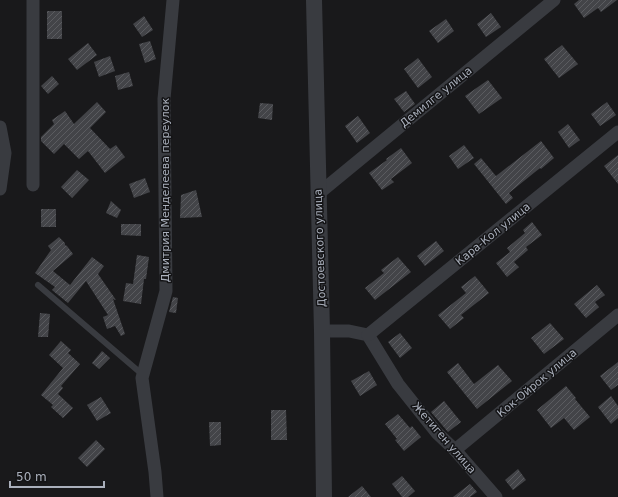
<svg xmlns="http://www.w3.org/2000/svg" width="618" height="497" viewBox="0 0 618 497" font-family="'DejaVu Sans',sans-serif">
  <defs>
    <pattern id="building-hatch" width="6" height="6" patternUnits="userSpaceOnUse"><rect width="6" height="6" fill="#434448"/><path d="M-1 1l2-2M0 6l6-6M5 7l2-2" fill="none" stroke="#5b5c60"/></pattern>
  </defs>
  <rect width="100%" height="100%" fill="#19191b"/>
  <g fill="url(#building-hatch)">
    <path d="M 579,0 L 617,0 L 601,12 L 598,8 L 584,18 L 574,4 Z"/>
    <rect x="47" y="11" width="15" height="28"/>
    <path d="M 491,13 L 501,27 L 486,37 L 477,24 Z"/>
    <path d="M 144,16 L 153,30 L 142,37 L 133,24 Z"/>
    <path d="M 446,19 L 454,31 L 438,43 L 429,31 Z"/>
    <path d="M 150,41 L 156,59 L 145,63 L 139,44 Z"/>
    <path d="M 88,43 L 97,55 L 77,70 L 68,59 Z"/>
    <path d="M 562,45 L 578,64 L 559,78 L 544,59 Z"/>
    <path d="M 110,56 L 115,71 L 99,77 L 94,62 Z"/>
    <path d="M 418,58 L 432,77 L 418,88 L 404,69 Z"/>
    <path d="M 129,72 L 133,86 L 118,90 L 115,76 Z"/>
    <path d="M 52,76 L 59,84 L 48,94 L 41,86 Z"/>
    <path d="M 488,80 L 502,98 L 479,114 L 465,96 Z"/>
    <path d="M 406,91 L 415,104 L 404,112 L 394,99 Z"/>
    <path d="M 97,102 L 106,112 L 90,128 L 110,149 L 116,145 L 125,157 L 105,173 L 88,151 L 79,159 L 64,144 L 54,154 L 41,141 L 41,137 L 54,124 L 52,120 L 65,111 L 74,124 Z"/>
    <path d="M 607,102 L 616,115 L 600,126 L 591,114 Z"/>
    <path d="M 260,103 L 273,104 L 272,120 L 258,118 Z"/>
    <path d="M 358,116 L 370,133 L 357,143 L 345,126 Z"/>
    <path d="M 568,124 L 580,140 L 569,148 L 558,132 Z"/>
    <path d="M 541,141 L 554,158 L 541,169 L 540,168 L 509,193 L 513,198 L 506,204 L 474,164 L 481,158 L 496,176 Z"/>
    <path d="M 464,145 L 474,158 L 458,169 L 449,156 Z"/>
    <path d="M 401,148 L 412,163 L 391,179 L 394,182 L 382,190 L 369,173 L 387,160 L 386,159 Z"/>
    <path d="M 618,155 L 618,184 L 604,166 Z"/>
    <path d="M 77,170 L 89,180 L 72,198 L 61,187 Z"/>
    <path d="M 145,178 L 150,192 L 134,198 L 129,184 Z"/>
    <path d="M 196,190 L 202,217 L 180,218 L 181,195 Z"/>
    <path d="M 111,201 L 121,210 L 117,218 L 106,213 Z"/>
    <rect x="41" y="209" width="15" height="18"/>
    <path d="M 532,222 L 542,235 L 526,247 L 528,250 L 514,262 L 519,267 L 507,277 L 496,263 L 510,252 L 507,248 L 525,233 L 523,230 Z"/>
    <path d="M 121,224 L 141,224 L 141,236 L 121,235 Z"/>
    <path d="M 59,237 L 65,243 L 65,245 L 67,246 L 73,254 L 53,271 L 70,285 L 92,257 L 104,266 L 98,274 L 116,300 L 113,299 L 125,334 L 121,336 L 115,326 L 107,329 L 103,317 L 108,315 L 86,281 L 68,303 L 52,290 L 55,287 L 35,273 L 51,250 L 48,246 Z"/>
    <path d="M 436,241 L 444,251 L 425,266 L 417,256 Z"/>
    <path d="M 137,255 L 149,257 L 146,279 L 144,279 L 141,304 L 123,301 L 126,283 L 133,284 Z"/>
    <path d="M 398,257 L 411,272 L 375,300 L 365,288 L 384,273 L 381,270 Z"/>
    <path d="M 475,276 L 489,293 L 461,315 L 464,318 L 450,329 L 438,315 L 466,293 L 461,287 Z"/>
    <path d="M 597,285 L 605,295 L 595,302 L 599,307 L 586,318 L 574,304 Z"/>
    <path d="M 173,297 L 178,298 L 176,313 L 169,312 Z"/>
    <path d="M 40,313 L 50,314 L 48,337 L 38,337 Z"/>
    <path d="M 550,323 L 564,339 L 544,354 L 531,338 Z"/>
    <path d="M 400,333 L 412,348 L 400,358 L 388,342 Z"/>
    <path d="M 61,341 L 71,350 L 68,353 L 80,364 L 61,386 L 63,388 L 58,394 L 73,408 L 63,418 L 51,407 L 53,405 L 41,395 L 63,368 L 49,355 Z"/>
    <path d="M 102,351 L 110,358 L 99,369 L 92,363 Z"/>
    <path d="M 618,362 L 618,385 L 611,390 L 600,376 Z"/>
    <path d="M 458,363 L 474,384 L 498,365 L 512,381 L 477,409 L 447,372 Z"/>
    <path d="M 369,371 L 377,385 L 360,396 L 351,381 Z"/>
    <path d="M 566,386 L 576,398 L 575,399 L 590,417 L 574,430 L 564,418 L 551,428 L 537,410 Z"/>
    <path d="M 611,396 L 618,406 L 618,418 L 611,424 L 598,407 Z"/>
    <path d="M 101,397 L 111,413 L 97,421 L 87,405 Z"/>
    <path d="M 444,401 L 461,422 L 448,432 L 431,412 Z"/>
    <path d="M 271,410 L 286,410 L 287,440 L 271,440 Z"/>
    <path d="M 398,414 L 410,428 L 412,426 L 421,437 L 404,451 L 395,440 L 397,439 L 385,424 Z"/>
    <path d="M 209,422 L 221,422 L 221,445 L 210,446 Z"/>
    <path d="M 96,440 L 105,449 L 87,467 L 78,458 Z"/>
    <path d="M 518,469 L 526,480 L 513,490 L 505,480 Z"/>
    <path d="M 402,476 L 415,491 L 408,497 L 402,497 L 392,484 Z"/>
    <path d="M 470,484 L 477,492 L 470,497 L 453,497 Z"/>
    <path d="M 362,486 L 371,497 L 348,497 Z"/>
  </g>
  <g fill="none" stroke-linecap="round" stroke-linejoin="round">
    <path stroke="#393b40" stroke-width="6" d="M 38,285 L 143,375"/>
    <g stroke="#393b40" stroke-width="13">
      <path d="M 0,127 L 5,153 L 0,189"/>
      <path d="M 33,185 L 33,0"/>
      <path d="M 318,194 L 554,0"/>
      <path d="M 322,331 L 349,331 L 368,335 L 398,384 L 437,433 L 455,450 L 496,497"/>
      <path d="M 368,335 L 618,132"/>
      <path d="M 455,450 L 618,315"/>
      <path d="M 157,497 L 155,472 L 142,378 L 166,291 L 164,99 L 173,0"/>
    </g>
    <path stroke="#393b40" stroke-width="16" d="M 314,0 L 322,331 L 324,497"/>
  </g>
  <g text-anchor="middle" dominant-baseline="central" stroke-width="3" stroke-linejoin="round" paint-order="stroke">
    <g font-size="11" fill="#aab0bc" stroke="#141416">
      <text transform="translate(436 97) rotate(-39)">Демилге улица</text>
      <text transform="translate(165 190) rotate(-90)">Дмитрия Менделеева переулок</text>
      <text transform="translate(493 234) rotate(-39)">Кара-Кол улица</text>
      <text transform="translate(320 248) rotate(-92)">Достоевского улица</text>
      <text transform="translate(537 383) rotate(-40)">Кок-Ойрок улица</text>
      <text transform="translate(444 438) rotate(49)">Жетиген улица</text>
    </g>
  </g>
  <path d="M10 481v6h94v-6" fill="none" stroke="#aab0bc" stroke-width="2"/>
  <text x="16" y="481" font-size="12" fill="#aab0bc" stroke="#141416" stroke-width="3" paint-order="stroke">50 m</text>
</svg>
